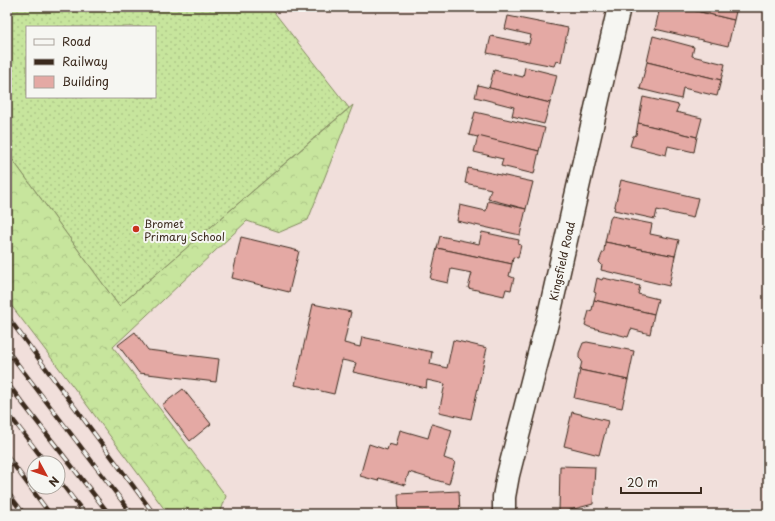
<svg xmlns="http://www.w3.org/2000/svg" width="775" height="521" viewBox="0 0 775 521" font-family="'Playpen Sans',sans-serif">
  <defs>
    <pattern id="grass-dots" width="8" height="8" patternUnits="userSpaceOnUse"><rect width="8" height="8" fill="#c7e59d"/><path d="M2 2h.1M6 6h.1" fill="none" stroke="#acc587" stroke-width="1.8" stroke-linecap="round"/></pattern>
    <pattern id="forest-crowns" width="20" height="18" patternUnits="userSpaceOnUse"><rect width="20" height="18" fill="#c7e59d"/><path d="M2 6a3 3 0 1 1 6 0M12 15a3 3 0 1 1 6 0" fill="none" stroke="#acc587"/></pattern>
  </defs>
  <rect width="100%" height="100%" fill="#f1dfdb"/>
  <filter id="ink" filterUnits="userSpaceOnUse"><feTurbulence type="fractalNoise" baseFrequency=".025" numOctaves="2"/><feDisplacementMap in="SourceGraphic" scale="8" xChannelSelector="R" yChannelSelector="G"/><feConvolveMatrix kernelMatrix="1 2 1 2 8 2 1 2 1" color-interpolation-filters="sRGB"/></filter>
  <g filter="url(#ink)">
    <path fill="url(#grass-dots)" stroke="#81885e" fill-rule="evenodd" d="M 7,7 L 270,7 L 349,108 L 119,306 L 7,152 ZM 27,27 L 155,27 L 155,97 L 27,97 Z"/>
    <path fill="url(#forest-crowns)" stroke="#81885e" d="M 353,105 L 308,220 L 280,232 L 247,221 L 113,347 L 226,496 L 220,514 L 168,514 L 81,397 L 7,300 L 7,152 L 119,306 Z"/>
    <g fill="#e4a9a4" stroke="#3b2a1e">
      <path d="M 660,7 L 680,7 L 734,20 L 728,46 L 655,29 Z"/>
      <path d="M 680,7 L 737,7 L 734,20 Z"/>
      <path d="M 508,16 L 568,28 L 561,62 L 556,61 L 554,66 L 487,53 L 491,36 L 529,44 L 531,35 L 505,29 Z"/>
      <path d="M 653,36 L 694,47 L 692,56 L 725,64 L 721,80 L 647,62 Z"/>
      <path d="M 647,62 L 721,80 L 717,96 L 683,88 L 681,99 L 640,89 Z"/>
      <path d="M 525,67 L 557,75 L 550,103 L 489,88 L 494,70 L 523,77 Z"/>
      <path d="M 478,85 L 550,103 L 544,124 L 512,116 L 514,107 L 475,97 Z"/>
      <path d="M 643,97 L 679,105 L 676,112 L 702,118 L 697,137 L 638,123 Z"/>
      <path d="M 475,112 L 545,128 L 539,151 L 469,135 Z"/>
      <path d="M 638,123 L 697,137 L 694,152 L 668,146 L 666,155 L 630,146 L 633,136 L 636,135 Z"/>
      <path d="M 478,136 L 539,151 L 534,174 L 501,166 L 503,159 L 474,152 Z"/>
      <path d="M 468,168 L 533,182 L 526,209 L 488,199 L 491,189 L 465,183 Z"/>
      <path d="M 621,180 L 698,198 L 693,218 L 657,210 L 655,219 L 614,210 Z"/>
      <path d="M 488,201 L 526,209 L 520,235 L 457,221 L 460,205 L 486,211 Z"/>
      <path d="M 612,216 L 652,224 L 650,234 L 679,240 L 675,256 L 605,242 L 610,219 Z"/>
      <path d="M 482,232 L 519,240 L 518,244 L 521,245 L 518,258 L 513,257 L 512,264 L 437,248 L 440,236 L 479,244 Z"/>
      <path d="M 241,237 L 299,251 L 289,292 L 232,278 Z"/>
      <path d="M 605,242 L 675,256 L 669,286 L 601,270 L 602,265 L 599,262 L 602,254 L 604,251 Z"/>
      <path d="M 437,248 L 512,264 L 509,276 L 514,278 L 511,290 L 506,289 L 504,296 L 468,288 L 472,273 L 451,269 L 448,283 L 430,279 Z"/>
      <path d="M 597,278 L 602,280 L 603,278 L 640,286 L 638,294 L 658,299 L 654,314 L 594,300 L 596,293 L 594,292 Z"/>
      <path d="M 594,300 L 654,314 L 650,334 L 631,329 L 628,337 L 589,327 L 585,325 L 589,311 L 592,310 Z"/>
      <path d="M 313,304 L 351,312 L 344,343 L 360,347 L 362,337 L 432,352 L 430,364 L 447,368 L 453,340 L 487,348 L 471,419 L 439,412 L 445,384 L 427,380 L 426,388 L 353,372 L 356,363 L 342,360 L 334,394 L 295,385 Z"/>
      <path d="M 135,332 L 148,350 L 219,359 L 216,382 L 139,373 L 118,345 Z"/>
      <path d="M 587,342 L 634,351 L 628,380 L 580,370 L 582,361 L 579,358 L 579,353 L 583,343 Z"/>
      <path d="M 580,370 L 628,380 L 622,408 L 574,398 Z"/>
      <path d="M 183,389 L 211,424 L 190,441 L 162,405 Z"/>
      <path d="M 572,412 L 608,421 L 599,455 L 564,446 Z"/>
      <path d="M 432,424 L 452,430 L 444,458 L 455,462 L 449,484 L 409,472 L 405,485 L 379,478 L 378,481 L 360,476 L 369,444 L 387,450 L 389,444 L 396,446 L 400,430 L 428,438 Z"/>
      <path d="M 560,466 L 595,467 L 593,504 L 559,513 Z"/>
      <path d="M 459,491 L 460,514 L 399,514 L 398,494 Z"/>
    </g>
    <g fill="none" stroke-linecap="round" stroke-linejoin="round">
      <g stroke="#3b2a1e" stroke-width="25">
        <g id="minor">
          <path id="s1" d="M 504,514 L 504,497 L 508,475 L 549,315 L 619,7"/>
        </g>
      </g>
      <use href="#minor" stroke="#f6f6f2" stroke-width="22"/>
      <g stroke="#3b2a1e" stroke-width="4.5">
        <g id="rail">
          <path d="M 7,316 L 154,514"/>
          <path d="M 7,350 L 132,514"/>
          <path d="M 7,383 L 109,514"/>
          <path d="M 7,412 L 46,463"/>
          <path d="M 7,456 L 50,514"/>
          <path d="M 58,479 L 85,514"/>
          <path d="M 7,492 L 24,514"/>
        </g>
      </g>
      <use href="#rail" stroke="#f6f6f2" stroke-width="3" stroke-dasharray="9" stroke-linecap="butt"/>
    </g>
  </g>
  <circle fill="#c8321e" stroke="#f6f6f2" stroke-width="1.5" cx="136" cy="229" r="4"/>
  <g text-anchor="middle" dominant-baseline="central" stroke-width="4" stroke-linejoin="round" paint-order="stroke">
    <g font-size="11" fill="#3b2a1e" stroke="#f6f6f2" text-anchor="start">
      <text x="144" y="223">Bromet<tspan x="144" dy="13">Primary School</tspan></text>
    </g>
    <g font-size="11" fill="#3b2a1e" stroke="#f6f6f2">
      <text stroke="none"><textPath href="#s1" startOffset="260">Kingsfield Road</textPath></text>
    </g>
  </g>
  <rect width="775" height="521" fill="none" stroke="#f6f6f2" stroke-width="24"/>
  <rect x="12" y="12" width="751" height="497" fill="none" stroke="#3b2a1e" stroke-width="1.5" filter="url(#ink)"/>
  <rect x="26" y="26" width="130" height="72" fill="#f6f6f2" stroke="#aba49d"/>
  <rect x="34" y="39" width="20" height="6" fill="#f6f6f2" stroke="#aba49d"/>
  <text x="62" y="46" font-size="12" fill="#3b2a1e">Road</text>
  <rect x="34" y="59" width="20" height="6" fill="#3b2a1e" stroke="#aba49d"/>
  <text x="62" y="66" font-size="12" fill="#3b2a1e">Railway</text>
  <rect x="34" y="76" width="20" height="12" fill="#e4a9a4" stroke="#aba49d"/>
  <text x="62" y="86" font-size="12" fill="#3b2a1e">Building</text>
  <g transform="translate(46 475) rotate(130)"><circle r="19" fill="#f6f6f2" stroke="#aba49d"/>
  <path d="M0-3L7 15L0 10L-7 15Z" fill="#c8321e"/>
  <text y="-6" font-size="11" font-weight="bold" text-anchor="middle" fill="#3b2a1e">N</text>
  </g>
  <path d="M621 487v6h80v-6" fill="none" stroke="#3b2a1e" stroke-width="2"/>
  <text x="627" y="487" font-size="12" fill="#3b2a1e" stroke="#f6f6f2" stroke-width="3" paint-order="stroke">20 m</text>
</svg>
